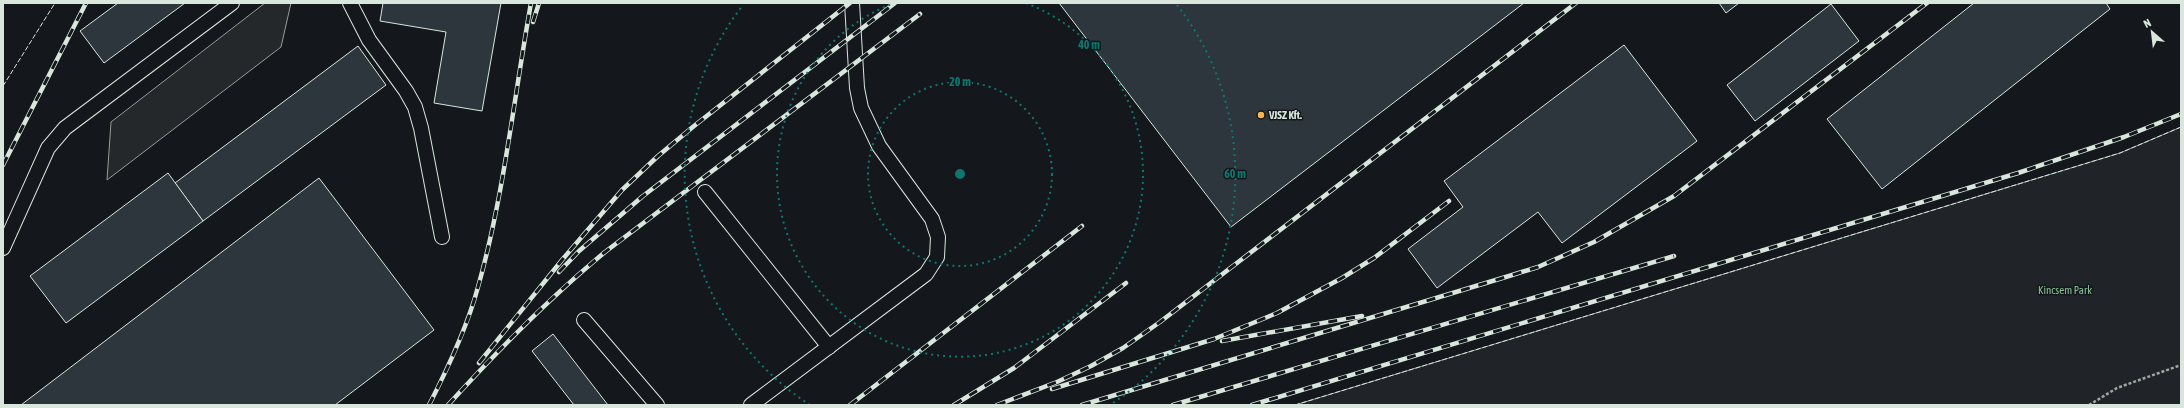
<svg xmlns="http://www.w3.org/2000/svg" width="2184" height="408" viewBox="0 0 2184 408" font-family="'Asap Condensed',sans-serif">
  <rect width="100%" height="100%" fill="#14181c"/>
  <path fill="#202428" stroke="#939e99" d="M 2181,127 L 2181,405 L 1295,405 L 2120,153 Z"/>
  <path fill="#24282b" stroke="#939e99" d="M 265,3 L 291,3 L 281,47 L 107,180 L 111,122 Z"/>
  <g fill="#2c363c" stroke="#d8e6dc">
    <path d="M 118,3 L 185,3 L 104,63 L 80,31 Z"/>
    <path d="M 383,3 L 501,3 L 482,111 L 434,103 L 446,32 L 380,21 Z"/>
    <path d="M 1059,3 L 1524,3 L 1231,227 Z"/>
    <path d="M 1719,3 L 1739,3 L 1726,13 Z"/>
    <path d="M 1974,3 L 2106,3 L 2110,9 L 1882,189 L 1827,119 Z"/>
    <path d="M 1831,4 L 1859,41 L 1755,121 L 1727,85 Z"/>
    <path d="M 1624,45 L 1697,141 L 1562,243 L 1538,212 L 1437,288 L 1408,249 L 1463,207 L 1444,181 Z"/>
    <path d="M 358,46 L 386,85 L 203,221 L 175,183 Z"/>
    <path d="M 168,173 L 203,221 L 66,323 L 30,276 Z"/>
    <path d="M 319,178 L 434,330 L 335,405 L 21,405 Z"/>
    <path d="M 553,334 L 608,405 L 574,405 L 532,351 Z"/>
  </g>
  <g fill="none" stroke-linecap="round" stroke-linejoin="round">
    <g stroke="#d8e6dc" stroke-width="16">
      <g id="service">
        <path d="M 350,3 L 369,40 L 406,91 L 415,107 L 421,128 L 442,237"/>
        <path d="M 705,192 L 829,347"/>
        <path d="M 3,248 L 48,148 L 65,128 L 232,3"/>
        <path d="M 584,320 L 657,405"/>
        <path d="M 751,405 L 926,274 L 937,257 L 938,237 L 932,219 L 879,146 L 861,108 L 857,88 L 852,3"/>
      </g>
    </g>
    <path stroke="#9da8a2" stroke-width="2.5" stroke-dasharray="3 2" stroke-linecap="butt" d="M 2089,405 L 2117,388 L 2181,365"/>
    <use href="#service" stroke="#14181c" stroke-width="14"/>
    <g stroke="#d8e6dc" stroke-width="4.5">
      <g id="rail">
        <path d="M 533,22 L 539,3"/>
        <path d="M 3,165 L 86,3"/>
        <path d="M 559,272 L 579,251 L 643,196 L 895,3"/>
        <path d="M 1222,341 L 1362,316"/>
        <path d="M 479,363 L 562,260 L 622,190 L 658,156 L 694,126 L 850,3"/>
        <path d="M 1052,389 L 1214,339 L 1277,313 L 1342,278 L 1374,258 L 1449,201"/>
        <path d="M 429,405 C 448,368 467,328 478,287 C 504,195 514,97 531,3"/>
        <path d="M 448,405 C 498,350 547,300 605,252 L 920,14"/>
        <path d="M 850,405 L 1082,226"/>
        <path d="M 954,405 L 1014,368 L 1126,283"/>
        <path d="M 997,405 L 1057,382 L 1091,366 L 1123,348 L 1160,322 L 1576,3"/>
        <path d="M 1082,405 L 1509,276 L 1538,267 L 1594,242 L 1674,196 L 1927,3"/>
        <path d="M 1173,405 L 1674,256"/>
        <path d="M 1252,405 L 2018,173 L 2124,137 L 2181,114"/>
      </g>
    </g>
    <use href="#rail" stroke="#14181c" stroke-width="3" stroke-dasharray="9" stroke-linecap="butt"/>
    <g stroke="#d8e6dc" stroke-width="1" stroke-dasharray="5 2" stroke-linecap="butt">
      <path d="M 3,86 L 55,3"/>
      <path d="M 1295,405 L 2120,153 L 2181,127"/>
    </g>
  </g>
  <g fill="none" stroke="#0f766e" stroke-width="2" stroke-dasharray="2 4">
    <circle cx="960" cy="174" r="92"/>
    <path d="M1026 3A183 183 0 1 1 894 3"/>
    <path d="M810 405A275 275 0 0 1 743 5M1177 5A275 275 0 0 1 1110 405"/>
  </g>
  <circle fill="#ffb74d" stroke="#14181c" stroke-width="1.5" cx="1261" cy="115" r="4"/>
  <g text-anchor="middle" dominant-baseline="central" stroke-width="3" stroke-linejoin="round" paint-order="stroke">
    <g font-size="11" font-weight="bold" fill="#d8e6dc" stroke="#14181c" text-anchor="start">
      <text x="1269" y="115">VJSZ Kft.</text>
    </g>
    <g font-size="11" fill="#8ac095" stroke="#14181c">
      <text x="2065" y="290">Kincsem Park</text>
    </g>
  </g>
  <circle cx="960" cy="174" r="6" fill="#0f766e" stroke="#14181c" stroke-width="2"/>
  <g font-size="12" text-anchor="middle" font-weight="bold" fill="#0f766e" stroke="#14181c" stroke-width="3" stroke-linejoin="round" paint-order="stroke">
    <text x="1089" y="49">40 m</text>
    <text x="960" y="86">20 m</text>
    <text x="1235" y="178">60 m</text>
  </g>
  <rect width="2184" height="408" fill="none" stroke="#d8e6dc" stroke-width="8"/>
  <g transform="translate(2152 32) rotate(332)" stroke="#14181c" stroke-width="3" paint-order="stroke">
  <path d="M0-3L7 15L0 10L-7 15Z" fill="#d8e6dc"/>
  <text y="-6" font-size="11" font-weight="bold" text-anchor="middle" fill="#d8e6dc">N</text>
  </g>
</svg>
